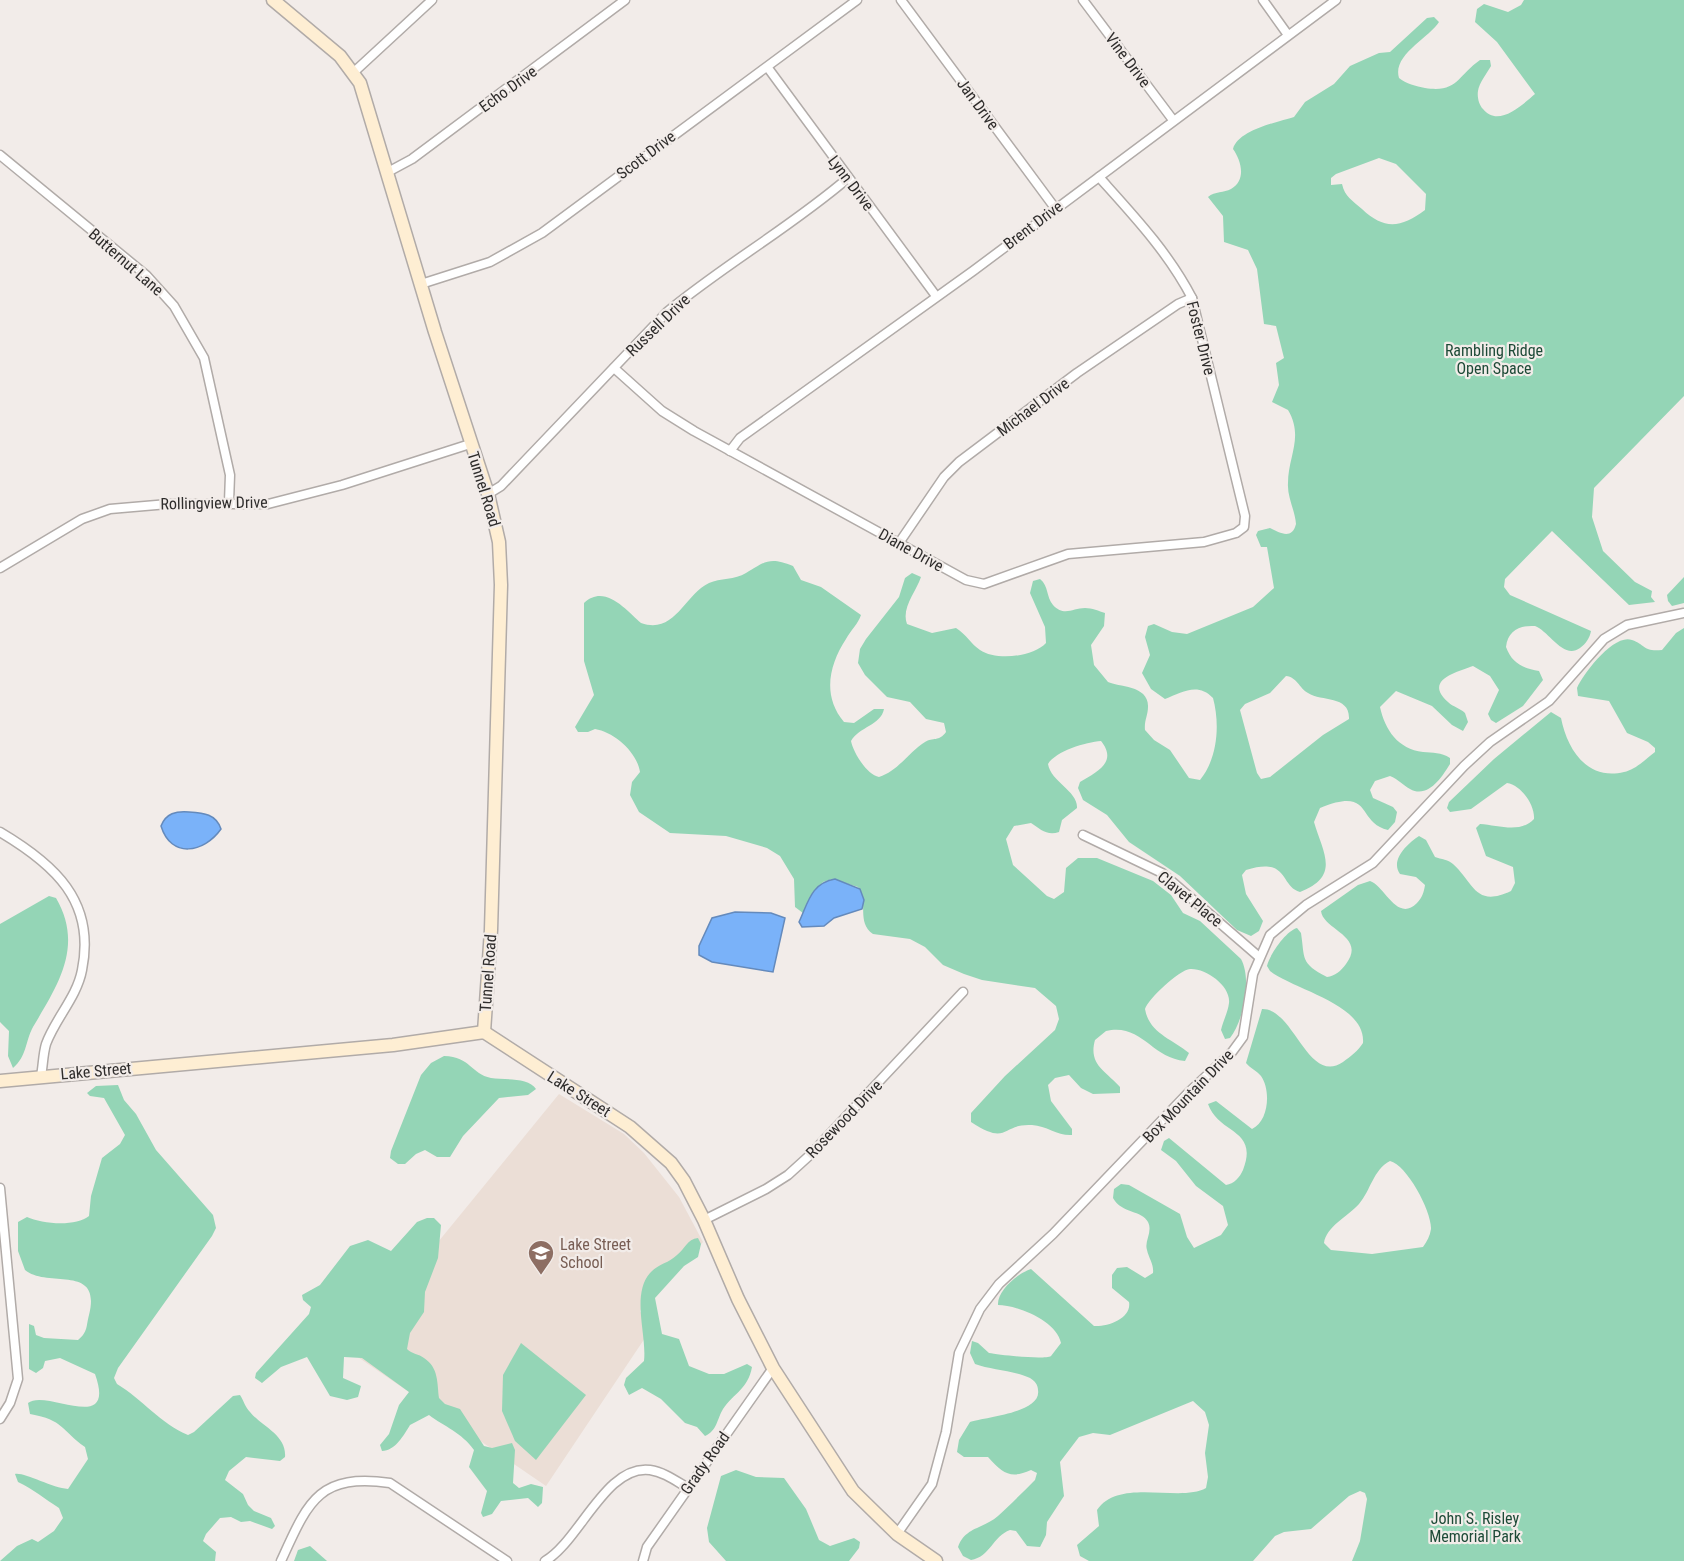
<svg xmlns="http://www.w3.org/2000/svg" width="1684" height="1561" viewBox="0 0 1684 1561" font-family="'Roboto Condensed',sans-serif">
  <rect width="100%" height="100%" fill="#f2ece9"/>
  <path fill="#ebded6" d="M 559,1094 L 624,1134 L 644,1153 L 679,1197 L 703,1242 L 640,1311 L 651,1329 L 546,1486 L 349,1351 Z"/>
  <g fill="#94d5b6" fill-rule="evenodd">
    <path d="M 1524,0 L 1684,0 L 1684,396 L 1594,488 L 1592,517 L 1603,551 L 1635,582 L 1652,591 L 1651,597 L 1655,602 L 1629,605 L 1552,531 L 1505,579 L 1504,587 L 1510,595 L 1591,631 C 1590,637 1586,644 1580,648 C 1563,660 1549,631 1535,626 C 1520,625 1508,630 1506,647 C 1512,663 1522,668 1539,671 L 1543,680 L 1523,706 L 1496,723 L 1491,720 L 1488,714 L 1499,690 L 1490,676 L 1473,666 C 1457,672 1423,680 1448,702 C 1453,707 1460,708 1465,713 L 1468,722 L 1463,731 L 1452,725 L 1432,706 L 1396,691 L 1380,707 C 1385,730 1398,749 1423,752 C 1433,753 1441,752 1450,758 L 1450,764 C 1442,777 1428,799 1410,789 C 1403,785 1398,779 1390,776 L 1375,781 L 1370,790 L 1373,798 L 1393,807 L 1397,812 L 1395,822 L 1388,830 C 1356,823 1374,786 1320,808 L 1314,822 C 1323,853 1341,876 1300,892 C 1280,887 1289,856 1246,870 L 1242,875 L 1246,894 L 1263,921 L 1259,931 L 1251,936 L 1237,930 L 1180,876 L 1129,842 L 1107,815 L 1083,800 L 1078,788 L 1080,782 C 1097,772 1118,762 1101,741 C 1086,742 1056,751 1048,764 C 1051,782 1078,791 1077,808 L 1062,820 L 1059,832 C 1047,836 1040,829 1031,823 L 1014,826 L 1006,839 L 1013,865 L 1047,896 L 1054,899 L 1064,892 L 1066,868 L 1078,858 L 1097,858 L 1153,881 L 1171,895 L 1183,913 L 1200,921 L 1241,959 C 1252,979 1244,1020 1230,1038 L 1225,1039 L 1221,1030 C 1223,1021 1228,1012 1229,1003 C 1231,986 1206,968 1190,969 C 1179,970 1148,999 1145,1009 C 1149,1033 1172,1039 1189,1053 L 1185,1061 C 1151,1058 1142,1023 1106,1031 L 1095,1040 C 1088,1065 1106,1071 1120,1087 L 1120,1093 L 1093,1094 L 1081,1088 L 1069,1075 L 1055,1078 L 1048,1085 L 1051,1101 L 1072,1129 L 1072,1135 C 1058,1136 1047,1126 1032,1125 C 1001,1123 1009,1147 971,1122 L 971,1113 L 1005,1076 L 1055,1030 L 1059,1019 L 1056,1006 L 1035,988 L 982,980 L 964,974 L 943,965 L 925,947 L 910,939 L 873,934 C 856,922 869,903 858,887 L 832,879 L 823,882 L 803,913 L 795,907 L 794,879 L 780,856 L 767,848 L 726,836 L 670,833 L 639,812 L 630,795 L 632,782 L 640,772 C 637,752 614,732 595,729 L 588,732 L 578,732 L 575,727 L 594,695 L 584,661 L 584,603 C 605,583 627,611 641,623 C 675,635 684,595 709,583 C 720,578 735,580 746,573 C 765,562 769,556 793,566 L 801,580 L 821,587 L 861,615 C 858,624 851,630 846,639 C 829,665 822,696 844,722 L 854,723 L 874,709 L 884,709 C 881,725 859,727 851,741 C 853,752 867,775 879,777 C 898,771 909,752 925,742 C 933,737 939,742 946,732 L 944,723 L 926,719 L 910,702 L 887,697 L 865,675 L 858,663 L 860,649 L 866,639 L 899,597 L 905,578 L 912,573 L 921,577 C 916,592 901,608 907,624 L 932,633 L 956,628 C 966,634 971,644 980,650 C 996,661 1033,657 1046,643 L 1045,627 L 1030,593 L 1033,581 L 1040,579 C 1049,586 1046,597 1053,605 C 1064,617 1073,608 1085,608 C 1092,608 1099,611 1105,613 L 1104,626 L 1091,645 L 1094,665 L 1108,682 C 1118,687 1149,685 1148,707 C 1148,715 1144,721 1145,730 L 1154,740 L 1170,750 L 1189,778 L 1200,780 C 1218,758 1220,724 1213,698 C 1198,682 1182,692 1165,699 L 1151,689 L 1142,673 L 1150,655 L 1145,637 L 1148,626 L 1154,624 L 1172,632 L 1187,634 L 1253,607 L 1274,588 L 1267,547 L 1261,547 L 1256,535 L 1258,531 L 1270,528 C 1280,533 1292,540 1296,524 C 1295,510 1287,497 1288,483 C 1288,456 1304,437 1288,410 L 1272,402 L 1279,385 L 1276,363 L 1284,358 L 1276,326 L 1264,324 L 1257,269 L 1248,250 L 1224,242 L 1223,216 L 1208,197 C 1215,191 1224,193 1231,189 C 1247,180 1241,160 1233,149 C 1238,130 1278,122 1294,117 L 1305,102 L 1334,84 L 1350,66 L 1379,53 L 1390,52 L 1427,18 L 1434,17 L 1439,22 C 1429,38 1392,55 1399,78 C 1406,84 1416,86 1425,88 C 1458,93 1457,76 1480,60 L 1490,60 L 1491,66 C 1487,73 1479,83 1478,91 C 1477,97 1479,105 1483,109 C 1498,128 1522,105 1535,94 L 1497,42 L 1475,22 L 1477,9 L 1484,4 L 1508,12 L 1521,5 ZM 1379,158 L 1396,164 L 1426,194 L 1425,210 C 1401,228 1384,230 1362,209 C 1352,200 1345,197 1342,184 L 1331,185 L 1331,178 L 1336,174 ZM 1286,676 C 1297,677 1299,688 1308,693 C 1322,702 1350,695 1349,719 L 1323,735 L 1270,777 L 1261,779 L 1257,773 L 1240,710 L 1245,704 L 1270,693 Z"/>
    <path d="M 1684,577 L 1684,603 L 1672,606 L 1668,601 L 1667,595 Z"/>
    <path d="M 1684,628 L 1684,1561 L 1352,1561 L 1360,1541 L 1367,1499 L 1365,1493 L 1360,1491 L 1349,1496 L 1311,1529 L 1284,1532 L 1275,1536 L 1253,1561 L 1089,1561 L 1080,1556 L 1077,1545 L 1099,1526 L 1097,1510 C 1119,1477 1180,1503 1206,1488 L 1208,1477 L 1205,1453 L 1209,1425 L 1205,1412 L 1193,1401 L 1110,1435 L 1093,1433 L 1079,1437 L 1060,1462 L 1064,1496 L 1047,1522 L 1046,1535 L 1040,1547 L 1027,1546 L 1016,1531 L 1010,1530 C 993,1536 990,1557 971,1560 L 963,1556 L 958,1547 C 965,1527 983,1529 998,1516 C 1010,1505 1023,1492 1035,1480 L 1037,1473 L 1031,1470 C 1011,1479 1003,1474 988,1457 L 964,1457 L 957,1452 L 959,1440 L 970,1422 C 984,1417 1042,1413 1038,1390 C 1038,1385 1035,1381 1030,1378 C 1017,1371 991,1370 975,1364 L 970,1353 L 972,1341 L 978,1343 L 989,1353 C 1000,1355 1044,1360 1051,1356 L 1061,1343 C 1057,1321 1017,1305 998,1305 C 997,1291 1018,1273 1031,1269 L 1094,1326 C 1108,1327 1132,1318 1129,1302 L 1112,1288 L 1112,1275 L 1117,1268 L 1127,1267 L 1145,1278 L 1153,1273 C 1154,1264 1149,1259 1147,1250 C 1144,1241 1153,1232 1148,1222 C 1142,1210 1122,1214 1113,1198 L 1114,1189 L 1121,1184 L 1129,1185 L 1180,1214 L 1187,1237 L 1194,1248 L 1221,1235 L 1228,1225 L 1223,1206 L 1196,1186 L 1176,1161 L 1161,1150 L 1164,1141 L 1169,1138 L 1226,1185 C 1234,1184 1240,1177 1243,1170 C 1259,1128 1219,1135 1208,1104 L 1216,1101 L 1252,1129 C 1269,1121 1271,1090 1261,1076 C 1257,1071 1250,1068 1246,1063 L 1262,1009 C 1294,1008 1308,1086 1343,1062 C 1351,1056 1358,1051 1363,1043 C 1366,1004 1294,990 1270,971 L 1267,966 C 1270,954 1286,931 1297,928 L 1301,933 C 1305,959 1300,963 1327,977 C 1335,976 1341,971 1346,964 C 1367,936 1323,930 1321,911 L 1358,885 L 1370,881 C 1385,886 1397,923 1417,903 C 1422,898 1424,892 1425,885 L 1416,877 L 1400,874 C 1390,860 1407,844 1419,836 L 1426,840 L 1435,857 C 1441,859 1449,860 1453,864 C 1474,883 1475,908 1511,891 L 1515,883 L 1513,867 L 1486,856 L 1476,828 L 1480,824 C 1498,825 1520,834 1534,819 C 1535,805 1521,785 1507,783 L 1471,809 L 1450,812 L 1447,808 L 1449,802 L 1494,759 L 1551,712 L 1561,718 C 1567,749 1587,781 1624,772 C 1635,770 1646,759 1655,752 L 1655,748 L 1648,742 L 1627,733 L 1609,701 L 1578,696 L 1577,688 C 1583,674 1614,633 1632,640 C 1646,645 1643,652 1662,650 L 1676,633 ZM 1390,1161 C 1407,1165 1432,1212 1431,1229 C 1430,1236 1427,1241 1423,1247 L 1372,1254 L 1331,1250 L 1324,1243 C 1326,1227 1348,1216 1359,1204 C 1371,1190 1373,1170 1390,1161 Z"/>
    <path d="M 49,896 L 56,898 C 84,946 58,985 33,1027 C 25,1042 27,1056 13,1068 L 8,1056 L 9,1031 L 0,1022 L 0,924 Z"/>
    <path d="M 444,1056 C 471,1057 471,1074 491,1078 C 504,1080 529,1077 536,1089 L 528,1095 L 499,1098 L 463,1136 L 450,1157 L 437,1157 L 425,1150 L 416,1154 L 405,1164 L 398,1164 L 390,1158 L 391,1151 L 421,1075 L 431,1063 Z"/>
    <path d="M 118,1085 L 124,1100 L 136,1114 L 156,1150 L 213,1215 L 216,1228 L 212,1236 L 118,1368 L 114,1378 L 117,1384 C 142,1399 161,1424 188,1435 L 194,1432 L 233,1396 L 240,1395 C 244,1401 245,1407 250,1412 C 261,1426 287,1435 285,1457 L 280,1461 L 246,1457 L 229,1471 L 225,1480 L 243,1494 L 248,1505 L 254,1511 L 271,1518 L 275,1526 L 272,1529 L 250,1521 L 241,1522 L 231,1517 L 220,1518 L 206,1534 L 203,1541 L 216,1552 L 215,1561 L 0,1561 L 17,1546 L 32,1539 L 38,1542 L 54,1531 L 63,1518 L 59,1508 C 45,1499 33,1489 18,1482 L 15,1474 C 24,1472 52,1488 68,1489 L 88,1459 L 85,1447 C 61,1430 64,1420 30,1414 L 28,1403 C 46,1388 117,1436 95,1374 L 60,1358 L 45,1361 L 43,1368 L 36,1373 L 29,1369 L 29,1324 L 34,1326 L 36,1335 L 44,1338 L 78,1340 C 88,1332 86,1326 89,1315 C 102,1263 48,1289 25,1270 L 18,1251 L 18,1222 L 27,1217 C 42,1224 76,1227 89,1216 L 91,1196 L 102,1158 L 120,1144 L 125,1135 L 104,1098 L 90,1096 L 87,1093 L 96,1086 Z"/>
    <path d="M 427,1218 L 434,1218 L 441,1225 L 438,1258 L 425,1292 L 424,1312 L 410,1333 L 407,1349 C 412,1354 419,1354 424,1358 C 439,1368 437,1383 439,1398 L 445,1404 L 460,1409 L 484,1446 L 492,1448 L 512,1443 L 515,1450 L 513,1483 L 519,1488 L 531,1484 L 543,1487 L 542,1503 L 538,1507 L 528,1498 L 501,1501 L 492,1514 L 483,1517 L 481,1513 L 487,1491 L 469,1467 L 474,1450 C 461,1432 445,1427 429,1415 L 410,1425 C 404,1435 395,1451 382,1451 L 380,1445 L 389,1434 L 399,1405 L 409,1392 L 362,1358 L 344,1357 L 343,1378 L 361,1386 L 358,1397 L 347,1400 L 330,1396 L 307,1357 L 281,1367 L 262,1383 L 255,1378 L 256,1373 L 309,1314 L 311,1307 L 303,1300 L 302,1295 L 320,1285 L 350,1246 L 368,1240 L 391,1251 L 417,1222 Z"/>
    <path d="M 698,1238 L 701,1244 L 698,1257 L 684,1266 L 655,1298 L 662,1334 L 679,1339 L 689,1366 L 709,1374 L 724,1374 L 747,1364 L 752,1367 C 748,1389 734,1393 723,1409 C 717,1419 717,1431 705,1436 L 697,1427 L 685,1423 L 661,1399 L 642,1388 L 629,1395 L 624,1385 L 626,1378 L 644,1361 C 647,1335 631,1295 650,1273 C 658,1264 669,1263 677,1255 C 685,1249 687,1239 698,1238 Z"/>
    <path d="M 521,1343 L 586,1395 L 536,1460 L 515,1441 L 502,1411 L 503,1375 Z"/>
    <path d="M 736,1470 L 756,1477 L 784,1478 L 806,1509 L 819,1540 L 830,1546 L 854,1538 L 860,1542 L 859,1548 L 849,1561 L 726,1561 L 709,1542 L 707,1528 L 721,1476 Z"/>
    <path d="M 310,1546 L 327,1561 L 294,1561 L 298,1550 Z"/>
  </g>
  <g fill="#7ab2f9" stroke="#648abc" stroke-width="1.5">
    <path d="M 189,812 C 204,813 216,814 221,829 C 204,853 171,859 161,826 C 166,813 176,811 189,812 Z"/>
    <path d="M 835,879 L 860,889 L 864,900 L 862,909 L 834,918 L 824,926 L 802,927 L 799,922 C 808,903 811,883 835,879 Z"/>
    <path d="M 735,912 L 771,913 L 785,918 L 773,972 L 712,962 L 699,955 L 699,946 L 712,918 Z"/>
  </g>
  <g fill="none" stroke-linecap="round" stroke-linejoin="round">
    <g stroke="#b1aba8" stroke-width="11">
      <g id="street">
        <path d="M 901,0 L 1055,208"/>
        <path d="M 1083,0 L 1173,120"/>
        <path d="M 1263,0 L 1288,35"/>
        <path d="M 768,68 L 936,296"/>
        <path d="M 354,72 L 432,0"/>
        <path d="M 0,155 L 146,275 L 174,306 L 204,358 L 230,475 L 229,502"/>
        <path d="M 386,173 L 412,159 L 625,0"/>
        <path d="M 421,284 L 490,262 L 542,233 L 857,0"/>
        <path d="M 614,368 L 662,411 L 694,431 L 966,580 L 984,584 L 1068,554 L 1204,542 L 1236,533 L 1244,527 L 1245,516 L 1192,298 C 1168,252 1134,216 1099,177"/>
        <path d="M 730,451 L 740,438 L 973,271 L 1336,0"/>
        <path d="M 488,494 L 501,486 L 667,312 C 725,264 791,227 848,178"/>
        <path d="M 899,543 L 944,477 L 959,462 L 1077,373 L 1178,304 L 1192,298"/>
        <path d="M 0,568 L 82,519 L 110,509 L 168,504 L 268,504 L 342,485 L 470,444"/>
        <path d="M 0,832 C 54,864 96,901 82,970 C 77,997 55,1019 46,1044 C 43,1054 43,1066 41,1076"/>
        <path d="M 1083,835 L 1162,873 L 1258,956"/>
        <path d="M 0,1188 L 18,1379 L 10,1403 L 0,1419"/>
        <path d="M 704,1220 L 766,1189 L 788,1175 L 810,1155 L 963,992"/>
        <path d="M 897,1534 L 932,1484 L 946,1432 L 959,1353 L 980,1309 L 999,1284 L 1053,1234 L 1188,1093 L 1232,1052 L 1243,1037 L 1253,974 L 1270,935 L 1306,905 L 1373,863 L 1464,766 L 1490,742 L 1549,701 L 1604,639 L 1627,625 L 1684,613"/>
        <path d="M 281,1561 C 308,1502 318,1473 390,1483 L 507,1561"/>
        <path d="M 545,1561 C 579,1542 606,1464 650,1470 C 664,1472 676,1481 688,1488"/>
        <path d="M 643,1561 L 647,1547 L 773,1368"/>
      </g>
    </g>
    <g stroke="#b1aba8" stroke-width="15">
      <g id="secondary">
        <path d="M 273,0 L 340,56 L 360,83 L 435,332 L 488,494 L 499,542 L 501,585 L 491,930 L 484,1032"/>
        <path d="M 0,1081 L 393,1045 L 484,1032 L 630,1127 L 671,1163 L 684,1181 L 704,1220 L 738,1299 L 773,1368 L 853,1491 L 897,1534 L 936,1561"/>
      </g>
    </g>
    <use href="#street" stroke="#fff" stroke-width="8"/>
    <use href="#secondary" stroke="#feeed3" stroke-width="12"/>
  </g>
  <defs>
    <g id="school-pin" transform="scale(1.35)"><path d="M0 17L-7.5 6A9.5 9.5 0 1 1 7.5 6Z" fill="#8d6e63" stroke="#f2ece9"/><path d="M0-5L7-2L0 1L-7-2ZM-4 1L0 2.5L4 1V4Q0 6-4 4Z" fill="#fff"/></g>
  </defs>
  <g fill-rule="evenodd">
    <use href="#school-pin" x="541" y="1253"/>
  </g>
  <g text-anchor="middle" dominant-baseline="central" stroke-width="4.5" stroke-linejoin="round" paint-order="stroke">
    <g font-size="16" fill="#2f2d2c" stroke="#f2ece9">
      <text transform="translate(1128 60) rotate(53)">Vine Drive</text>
      <text transform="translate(508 89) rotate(-36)">Echo Drive</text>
      <text transform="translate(978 104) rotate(54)">Jan Drive</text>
      <text transform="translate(646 155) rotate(-37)">Scott Drive</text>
      <text transform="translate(851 183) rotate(53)">Lynn Drive</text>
      <text transform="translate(1033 225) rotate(-37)">Brent Drive</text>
      <text transform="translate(126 262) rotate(41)">Butternut Lane</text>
      <text transform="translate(658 325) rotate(-44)">Russell Drive</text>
      <text transform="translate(1201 338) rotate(76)">Foster Drive</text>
      <text transform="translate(1033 407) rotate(-37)">Michael Drive</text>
      <text transform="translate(484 489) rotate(73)">Tunnel Road</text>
      <text transform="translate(214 503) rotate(-1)">Rollingview Drive</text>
      <text transform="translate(911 550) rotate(29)">Diane Drive</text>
      <text transform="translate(1190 899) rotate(39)">Clavet Place</text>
      <text transform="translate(488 973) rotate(-86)">Tunnel Road</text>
      <text transform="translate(96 1071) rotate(-5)">Lake Street</text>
      <text transform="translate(579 1094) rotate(32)">Lake Street</text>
      <text transform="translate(1188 1096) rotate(-46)">Box Mountain Drive</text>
      <text transform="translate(844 1119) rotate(-46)">Rosewood Drive</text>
      <text transform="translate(705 1463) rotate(-55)">Grady Road</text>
    </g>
    <g font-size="16" fill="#1d4a37" stroke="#f2ece9">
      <text x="1494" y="350">Rambling Ridge<tspan x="1494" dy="18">Open Space</tspan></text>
      <text x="1475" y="1518">John S. Risley<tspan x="1475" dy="18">Memorial Park</tspan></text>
    </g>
    <g font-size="16" fill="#785e54" stroke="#f2ece9" text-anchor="start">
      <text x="560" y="1244">Lake Street<tspan x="560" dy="18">School</tspan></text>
    </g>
  </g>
</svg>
